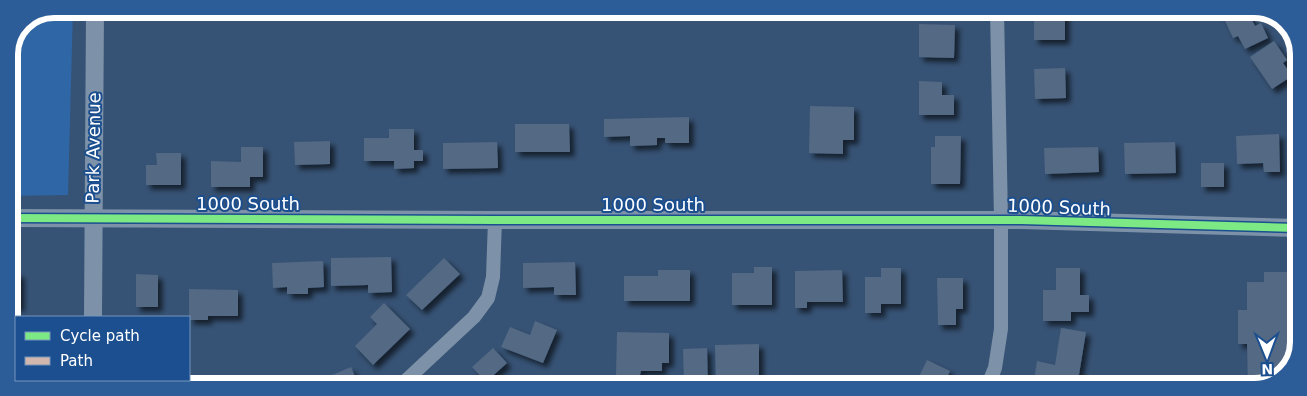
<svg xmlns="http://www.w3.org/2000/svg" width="1307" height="396" viewBox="0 0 1307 396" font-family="'DejaVu Sans',sans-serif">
  <defs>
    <filter id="shadow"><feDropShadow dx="4.5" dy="4.5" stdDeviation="2.5" flood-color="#0009"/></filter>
  </defs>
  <rect width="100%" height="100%" fill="#365274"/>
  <path fill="#2f66a5" d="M 54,9 L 73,9 L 68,195 L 9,196 L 9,53 L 22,22 Z"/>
  <path fill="#3b618d" d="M 784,374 L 802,387 L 803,387 L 779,387 L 779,378 Z"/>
  <g fill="#526984" filter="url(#shadow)">
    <path d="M 1220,10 L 1241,10 L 1243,14 L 1248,12 L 1255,26 L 1261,23 L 1268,38 L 1245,49 L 1238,36 L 1233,38 Z"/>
    <rect x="1034" y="11" width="31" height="29"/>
    <path d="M 919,24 L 955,25 L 954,58 L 919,57 Z"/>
    <path d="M 1274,41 L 1287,60 L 1283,63 L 1292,76 L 1272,89 L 1250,57 Z"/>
    <path d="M 1065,68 L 1066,98 L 1035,99 L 1034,69 Z"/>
    <path d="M 919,81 L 942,82 L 942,95 L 954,95 L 954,115 L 919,115 Z"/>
    <path d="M 810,106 L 854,107 L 854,140 L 843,140 L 843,154 L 809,153 Z"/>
    <path d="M 689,117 L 689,143 L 665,143 L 665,138 L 657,138 L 657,145 L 630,146 L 630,136 L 604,137 L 604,119 Z"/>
    <path d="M 515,124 L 569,124 L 570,152 L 515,152 Z"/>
    <path d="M 389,129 L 414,129 L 414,150 L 423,150 L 423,161 L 414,161 L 414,168 L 394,169 L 394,161 L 364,161 L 364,138 L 389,138 Z"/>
    <path d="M 1279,134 L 1280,172 L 1264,172 L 1263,163 L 1237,164 L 1236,136 Z"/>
    <path d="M 935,136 L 961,136 L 960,184 L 931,184 L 931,147 L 935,147 Z"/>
    <path d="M 330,141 L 330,164 L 295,165 L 294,142 Z"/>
    <path d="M 497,142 L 498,168 L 443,169 L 443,143 Z"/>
    <path d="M 1175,142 L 1176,173 L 1125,174 L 1124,143 Z"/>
    <path d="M 241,147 L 263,147 L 263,177 L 250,177 L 250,187 L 211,187 L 211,161 L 241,162 Z"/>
    <path d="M 1098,147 L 1099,172 L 1045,174 L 1044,148 Z"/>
    <path d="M 156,153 L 181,153 L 181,185 L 146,185 L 146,165 L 157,165 Z"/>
    <rect x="1201" y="163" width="23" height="24"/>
    <path d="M 391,257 L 392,292 L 368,293 L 368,285 L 331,286 L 331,258 Z"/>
    <path d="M 444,258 L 460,274 L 422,310 L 406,295 Z"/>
    <path d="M 323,261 L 324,287 L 308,288 L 308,294 L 287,294 L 287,287 L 273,288 L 272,263 Z"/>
    <path d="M 575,262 L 576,295 L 554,295 L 554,287 L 523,288 L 523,263 Z"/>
    <path d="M 754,267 L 772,267 L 772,305 L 732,305 L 732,273 L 754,273 Z"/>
    <path d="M 881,268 L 901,268 L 901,304 L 881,304 L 881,313 L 865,313 L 865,277 L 881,277 Z"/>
    <path d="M 1056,268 L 1080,268 L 1080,295 L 1089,295 L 1089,312 L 1071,312 L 1071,321 L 1043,321 L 1043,290 L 1056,290 Z"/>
    <path d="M 658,270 L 690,270 L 690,301 L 624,301 L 624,276 L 658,276 Z"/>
    <path d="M 842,270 L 843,302 L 807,302 L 807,308 L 795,308 L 795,271 Z"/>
    <path d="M 1264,272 L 1296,272 L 1297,354 L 1280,378 L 1254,387 L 1248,387 L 1247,344 L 1238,344 L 1238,310 L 1247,310 L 1247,282 L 1264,282 Z"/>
    <rect x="9" y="273" width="11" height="34"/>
    <path d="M 136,274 L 158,275 L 158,307 L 136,307 Z"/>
    <path d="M 937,278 L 963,278 L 963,309 L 956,309 L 956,325 L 938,325 Z"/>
    <path d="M 189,289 L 238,290 L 238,316 L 208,316 L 208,320 L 189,320 Z"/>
    <path d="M 384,303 L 410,329 L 373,365 L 355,346 L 377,324 L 370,317 Z"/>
    <path d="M 535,321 L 557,330 L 543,363 L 501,347 L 510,327 L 530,335 Z"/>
    <path d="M 1061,328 L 1086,332 L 1077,387 L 1033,387 L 1037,361 L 1055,365 Z"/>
    <path d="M 617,332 L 669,333 L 669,363 L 662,363 L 662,371 L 641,371 L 640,375 L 616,375 Z"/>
    <path d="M 759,344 L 759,386 L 716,386 L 715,345 Z"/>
    <path d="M 493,348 L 507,363 L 486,382 L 472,367 Z"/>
    <path d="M 707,348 L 708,387 L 684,386 L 683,349 Z"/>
    <path d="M 927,360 L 950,371 L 943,387 L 914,387 Z"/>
    <path d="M 351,367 L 359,386 L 306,386 Z"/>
    <rect x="129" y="380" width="23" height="6"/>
  </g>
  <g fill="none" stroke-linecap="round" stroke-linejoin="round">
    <g stroke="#7d92a8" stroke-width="14">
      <path d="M 400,386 L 474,317 L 488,298 L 493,277 L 495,220"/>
      <path d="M 987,387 L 995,368 L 1001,329 L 1001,220 L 997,10"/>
    </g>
    <g stroke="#7d92a8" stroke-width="18">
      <path d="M 9,218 L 495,220 L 1021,220 L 1297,228"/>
      <path d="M 93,317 L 95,9"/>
      <path d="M 93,386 L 93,380"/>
    </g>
    <path stroke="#d1b7ad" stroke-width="6" stroke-dasharray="12 6" stroke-linecap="butt" d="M 9,100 L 13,94 L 14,82 L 10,51"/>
    <g stroke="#1b4f8f" stroke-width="11">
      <path id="cycleway" d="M 9,218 L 495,220 L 1021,220 L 1297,228"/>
    </g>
    <use href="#cycleway" stroke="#7ce984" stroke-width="8"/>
  </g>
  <g text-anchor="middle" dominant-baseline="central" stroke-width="4" stroke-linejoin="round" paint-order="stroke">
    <g font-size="18" fill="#fff" stroke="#1b4f8f">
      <text transform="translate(93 148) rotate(-89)">Park Avenue</text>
      <text x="248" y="203">1000 South</text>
      <text x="653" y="204">1000 South</text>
      <text transform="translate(1059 207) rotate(2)">1000 South</text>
    </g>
  </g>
  <path d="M0 0H1307V396H0ZM54 18H1254A36 36 0 0 1 1290 54V342A36 36 0 0 1 1254 378H54A36 36 0 0 1 18 342V54A36 36 0 0 1 54 18Z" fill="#2d5d98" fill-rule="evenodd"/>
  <path fill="none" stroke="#fff" stroke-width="6" d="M54 18H1254A36 36 0 0 1 1290 54V342A36 36 0 0 1 1254 378H54A36 36 0 0 1 18 342V54A36 36 0 0 1 54 18Z"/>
  <rect x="15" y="316" width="175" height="65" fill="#1b4f8f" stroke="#7695bc"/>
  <rect x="25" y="332" width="25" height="8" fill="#7ce984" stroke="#7695bc"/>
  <text x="60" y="341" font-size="15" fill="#ffffff">Cycle path</text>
  <rect x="25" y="357" width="25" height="8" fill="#d1b7ad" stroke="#7695bc"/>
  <text x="60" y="366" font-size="15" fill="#ffffff">Path</text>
  <g transform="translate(1267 356) rotate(179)" stroke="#1b4f8f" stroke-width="4" paint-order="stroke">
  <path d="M0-4L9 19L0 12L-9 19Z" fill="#ffffff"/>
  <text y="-8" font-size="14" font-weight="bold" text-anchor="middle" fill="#ffffff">N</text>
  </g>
</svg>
